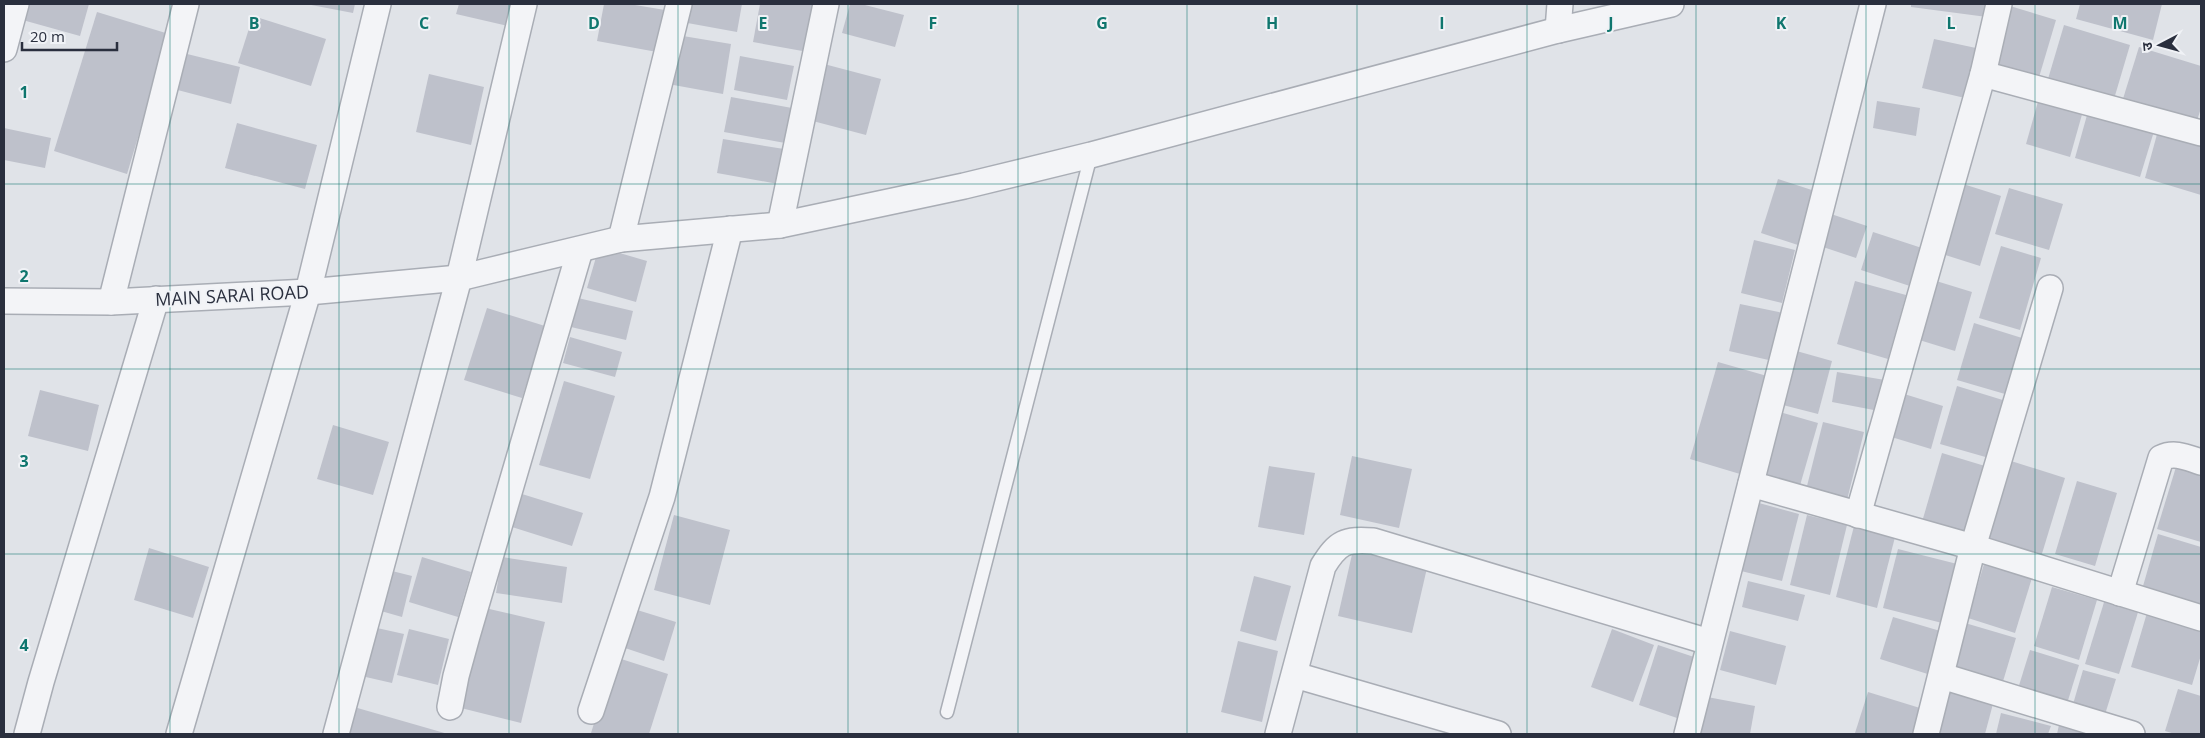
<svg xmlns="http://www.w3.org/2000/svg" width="2205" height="738" viewBox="0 0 2205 738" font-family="'Open Sans','Noto Sans Devanagari',sans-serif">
  <rect width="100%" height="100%" fill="#e0e3e8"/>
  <g fill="#bec1cb">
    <path d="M 24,4 L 89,4 L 80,36 L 19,19 Z"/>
    <path d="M 306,4 L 355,4 L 353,13 Z"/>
    <path d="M 459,4 L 513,4 L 508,26 L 456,14 Z"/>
    <path d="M 604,4 L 629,4 L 665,10 L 657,52 L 597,41 Z"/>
    <path d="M 685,4 L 742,4 L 737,32 L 682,22 Z"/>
    <path d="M 760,4 L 816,4 L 808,52 L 753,42 Z"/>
    <path d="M 850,4 L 861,4 L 904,15 L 895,47 L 842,33 Z"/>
    <path d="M 1911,4 L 1989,4 L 1987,17 L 1911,7 Z"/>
    <path d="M 2080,4 L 2162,4 L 2153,40 L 2076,19 Z"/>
    <path d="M 2010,6 L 2056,20 L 2037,84 L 1992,70 Z"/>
    <path d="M 97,12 L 169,34 L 127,174 L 54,151 Z"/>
    <path d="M 253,16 L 326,39 L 311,86 L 238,63 Z"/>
    <path d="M 2064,25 L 2130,45 L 2114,99 L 2048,79 Z"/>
    <path d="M 677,35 L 731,44 L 723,94 L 668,84 Z"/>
    <path d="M 1934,39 L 1976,48 L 1965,98 L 1922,88 Z"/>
    <path d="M 2139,47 L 2201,66 L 2201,108 L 2196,124 L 2122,102 Z"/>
    <path d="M 179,52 L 240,67 L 231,104 L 170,88 Z"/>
    <path d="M 740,56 L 794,66 L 787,100 L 734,90 Z"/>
    <path d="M 824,64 L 881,79 L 866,135 L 809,120 Z"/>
    <path d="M 429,74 L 484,87 L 471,145 L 416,132 Z"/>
    <path d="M 731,97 L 792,108 L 785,143 L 724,132 Z"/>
    <path d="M 2039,98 L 2083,111 L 2070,157 L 2026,144 Z"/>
    <path d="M 1877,101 L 1920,108 L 1916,136 L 1873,128 Z"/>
    <path d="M 2089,108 L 2155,128 L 2140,177 L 2075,158 Z"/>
    <path d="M 237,123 L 317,145 L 305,189 L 225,168 Z"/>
    <path d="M 2159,127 L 2201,140 L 2201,195 L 2145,178 Z"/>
    <path d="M 4,128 L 51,138 L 45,168 L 4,160 Z"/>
    <path d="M 723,139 L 784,149 L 778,184 L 717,173 Z"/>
    <path d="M 1778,179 L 1818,192 L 1801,246 L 1761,233 Z"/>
    <path d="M 1960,183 L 2001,196 L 1980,266 L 1939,253 Z"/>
    <path d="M 2009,188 L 2063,204 L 2049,250 L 1995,234 Z"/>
    <path d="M 1828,213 L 1867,226 L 1856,258 L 1817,245 Z"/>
    <path d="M 1873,232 L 1928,250 L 1916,288 L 1861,270 Z"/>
    <path d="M 1754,240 L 1795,250 L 1782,303 L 1741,293 Z"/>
    <path d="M 2001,246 L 2041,258 L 2020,330 L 1979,318 Z"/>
    <path d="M 599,247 L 647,261 L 636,302 L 587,288 Z"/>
    <path d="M 1933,280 L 1972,292 L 1955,351 L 1916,339 Z"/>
    <path d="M 1855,281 L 1906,295 L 1888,359 L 1837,344 Z"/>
    <path d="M 578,298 L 633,311 L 626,340 L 571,327 Z"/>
    <path d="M 1740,304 L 1783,313 L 1773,361 L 1729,351 Z"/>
    <path d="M 487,308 L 545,326 L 522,398 L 464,380 Z"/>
    <path d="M 1974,323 L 2022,338 L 2005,394 L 1957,380 Z"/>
    <path d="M 570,337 L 622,352 L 615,377 L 563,363 Z"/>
    <path d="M 1793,350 L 1832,361 L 1818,414 L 1779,404 Z"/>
    <path d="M 1718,362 L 1767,376 L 1740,474 L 1690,459 Z"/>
    <path d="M 1837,372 L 1885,380 L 1879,411 L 1832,402 Z"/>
    <path d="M 564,381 L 615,396 L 590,479 L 539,465 Z"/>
    <path d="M 1957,386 L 2006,401 L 1989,458 L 1940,444 Z"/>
    <path d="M 40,390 L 99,405 L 88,451 L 28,436 Z"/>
    <path d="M 1901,393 L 1943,406 L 1931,449 L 1888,436 Z"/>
    <path d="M 1776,411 L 1818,423 L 1799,489 L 1758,478 Z"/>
    <path d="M 1823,422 L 1864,432 L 1847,500 L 1806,490 Z"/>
    <path d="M 333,425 L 389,442 L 373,495 L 317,479 Z"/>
    <path d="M 1942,453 L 1985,466 L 1965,535 L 1922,522 Z"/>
    <path d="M 1352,456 L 1412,469 L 1399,528 L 1340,515 Z"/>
    <path d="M 2011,461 L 2065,478 L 2041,557 L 1987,541 Z"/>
    <path d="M 1269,466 L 1315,473 L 1304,535 L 1258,527 Z"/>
    <path d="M 2176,467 L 2201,475 L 2201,542 L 2157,529 Z"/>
    <path d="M 2077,481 L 2117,493 L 2095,566 L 2055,554 Z"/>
    <path d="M 522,494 L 583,513 L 572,546 L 512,527 Z"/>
    <path d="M 1759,503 L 1799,514 L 1782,581 L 1741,571 Z"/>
    <path d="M 674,515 L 730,530 L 710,605 L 654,590 Z"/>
    <path d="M 1807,515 L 1847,525 L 1830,595 L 1790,585 Z"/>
    <path d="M 1854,526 L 1895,537 L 1877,608 L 1836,597 Z"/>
    <path d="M 2158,534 L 2201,547 L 2201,611 L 2141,593 Z"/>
    <path d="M 149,548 L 209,567 L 193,618 L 134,600 Z"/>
    <path d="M 1898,549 L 1965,566 L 1950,625 L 1883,608 Z"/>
    <path d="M 1353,550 L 1427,568 L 1412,633 L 1338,616 Z"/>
    <path d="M 422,557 L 471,572 L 458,617 L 409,602 Z"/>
    <path d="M 502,557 L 567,567 L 562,603 L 496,593 Z"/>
    <path d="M 1984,564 L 2032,578 L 2015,633 L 1968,618 Z"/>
    <path d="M 384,569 L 412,576 L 402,617 L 374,609 Z"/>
    <path d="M 1254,576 L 1291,586 L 1276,641 L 1240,631 Z"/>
    <path d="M 1748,581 L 1805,595 L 1798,621 L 1742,607 Z"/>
    <path d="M 2052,587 L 2097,600 L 2079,660 L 2034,646 Z"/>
    <path d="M 2105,599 L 2139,609 L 2119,674 L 2085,664 Z"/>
    <path d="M 2149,606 L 2201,622 L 2201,655 L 2192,685 L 2131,667 Z"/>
    <path d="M 485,608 L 545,622 L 521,723 L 461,708 Z"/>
    <path d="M 634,609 L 676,622 L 664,661 L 622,647 Z"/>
    <path d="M 1893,617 L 1947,633 L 1934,676 L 1880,659 Z"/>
    <path d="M 1965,623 L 2016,638 L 2001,688 L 1951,673 Z"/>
    <path d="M 368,626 L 404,634 L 392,683 L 357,675 Z"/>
    <path d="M 409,629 L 449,639 L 438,685 L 397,675 Z"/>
    <path d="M 1612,629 L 1654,645 L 1633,702 L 1591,687 Z"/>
    <path d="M 1730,631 L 1786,646 L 1776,685 L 1720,670 Z"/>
    <path d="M 1238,641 L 1278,651 L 1262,722 L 1221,712 Z"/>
    <path d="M 1658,645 L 1697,658 L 1677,718 L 1639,705 Z"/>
    <path d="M 2030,650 L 2079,665 L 2065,710 L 2016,695 Z"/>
    <path d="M 615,657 L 668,674 L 649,734 L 591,733 Z"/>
    <path d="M 2083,670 L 2116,679 L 2103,721 L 2071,711 Z"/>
    <path d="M 1943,688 L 1994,700 L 1985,734 L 1932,734 Z"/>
    <path d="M 2178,689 L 2201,696 L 2201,734 L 2175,734 L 2165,731 Z"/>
    <path d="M 1868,692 L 1920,708 L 1912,734 L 1855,733 Z"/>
    <path d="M 1702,696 L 1755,706 L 1750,734 L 1696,734 Z"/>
    <path d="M 354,707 L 448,734 L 347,734 Z"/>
    <path d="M 2001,713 L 2051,726 L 2048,734 L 1996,734 Z"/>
    <path d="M 2060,720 L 2115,734 L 2057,734 Z"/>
  </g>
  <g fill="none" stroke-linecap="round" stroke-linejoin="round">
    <g stroke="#a9adb5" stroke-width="15">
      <path id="lane" d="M 947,712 L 1091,155"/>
    </g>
    <g stroke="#a9adb5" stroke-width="28">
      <g id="street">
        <path d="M 1558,30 L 1560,4"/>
        <path d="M 4,49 L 16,4"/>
        <path d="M 1983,74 L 2201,133"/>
        <path d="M 780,225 L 826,4"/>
        <path d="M 621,239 L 679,4"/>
        <path d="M 4,301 L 111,302 L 308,292 L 459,278 L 621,239 L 780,225 L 964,186 L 1091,155 L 1558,30 L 1671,4"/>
        <path d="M 111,302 L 186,4"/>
        <path d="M 1751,484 L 1973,547 L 2201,618"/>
        <path d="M 1858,515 L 1983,74 L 1999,4"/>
        <path d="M 2120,593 L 2161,458 C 2175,451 2188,458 2201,462"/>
        <path d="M 1295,675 L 1498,734"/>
        <path d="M 1942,676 L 2132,734"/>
        <path d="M 450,707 L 456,676 L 467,636 L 580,250"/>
        <path d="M 591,711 L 662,497 L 730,229"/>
        <path d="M 27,734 L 41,682 L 156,299"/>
        <path d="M 179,734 L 308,292 L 378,4"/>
        <path d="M 336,734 L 459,278 L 524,4"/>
        <path d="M 1278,734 L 1323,566 C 1338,542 1345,539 1373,541 L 1709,642"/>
        <path d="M 1687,734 L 1873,4"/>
        <path d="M 1926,734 L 1973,547 L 2050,288"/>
      </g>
    </g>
    <use href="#lane" stroke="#f3f4f7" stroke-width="12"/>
    <use href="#street" stroke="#f3f4f7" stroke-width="25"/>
  </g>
  <path fill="none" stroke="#0f766e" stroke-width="1" stroke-opacity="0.55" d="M 170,4 L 170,734M 339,4 L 339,734M 509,4 L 509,734M 678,4 L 678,734M 848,4 L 848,734M 1018,4 L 1018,734M 1187,4 L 1187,734M 1357,4 L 1357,734M 1527,4 L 1527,734M 1696,4 L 1696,734M 1866,4 L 1866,734M 2035,4 L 2035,734M 4,184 L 2201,184M 4,369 L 2201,369M 4,554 L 2201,554"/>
  <g text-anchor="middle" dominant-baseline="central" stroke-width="4" stroke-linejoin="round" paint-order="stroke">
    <g font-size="18" fill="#2a2f3e" stroke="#f0f2f6">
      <text transform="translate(232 295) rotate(-3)">MAIN SARAI ROAD</text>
    </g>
  </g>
  <g font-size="16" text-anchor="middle" font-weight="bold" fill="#0f766e" stroke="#f0f2f6" stroke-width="4" stroke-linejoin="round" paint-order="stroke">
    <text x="254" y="29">B</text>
    <text x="424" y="29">C</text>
    <text x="594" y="29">D</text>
    <text x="763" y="29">E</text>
    <text x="933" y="29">F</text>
    <text x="1102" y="29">G</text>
    <text x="1272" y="29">H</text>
    <text x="1442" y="29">I</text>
    <text x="1611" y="29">J</text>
    <text x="1781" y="29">K</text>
    <text x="1951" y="29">L</text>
    <text x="2120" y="29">M</text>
    <text x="24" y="98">1</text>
    <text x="24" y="282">2</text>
    <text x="24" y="467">3</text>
    <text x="24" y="651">4</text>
  </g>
  <rect width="2205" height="738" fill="none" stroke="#2a2f3e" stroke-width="10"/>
  <g transform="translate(2160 45) rotate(264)" stroke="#f0f2f6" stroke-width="4" paint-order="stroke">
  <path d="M0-4L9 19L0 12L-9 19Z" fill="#2a2f3e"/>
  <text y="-8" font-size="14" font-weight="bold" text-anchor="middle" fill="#2a2f3e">उ</text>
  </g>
  <path d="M22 42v8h95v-8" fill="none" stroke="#2a2f3e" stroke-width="2.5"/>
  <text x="30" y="42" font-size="15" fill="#2a2f3e" stroke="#f0f2f6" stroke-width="4" paint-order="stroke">20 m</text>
</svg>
